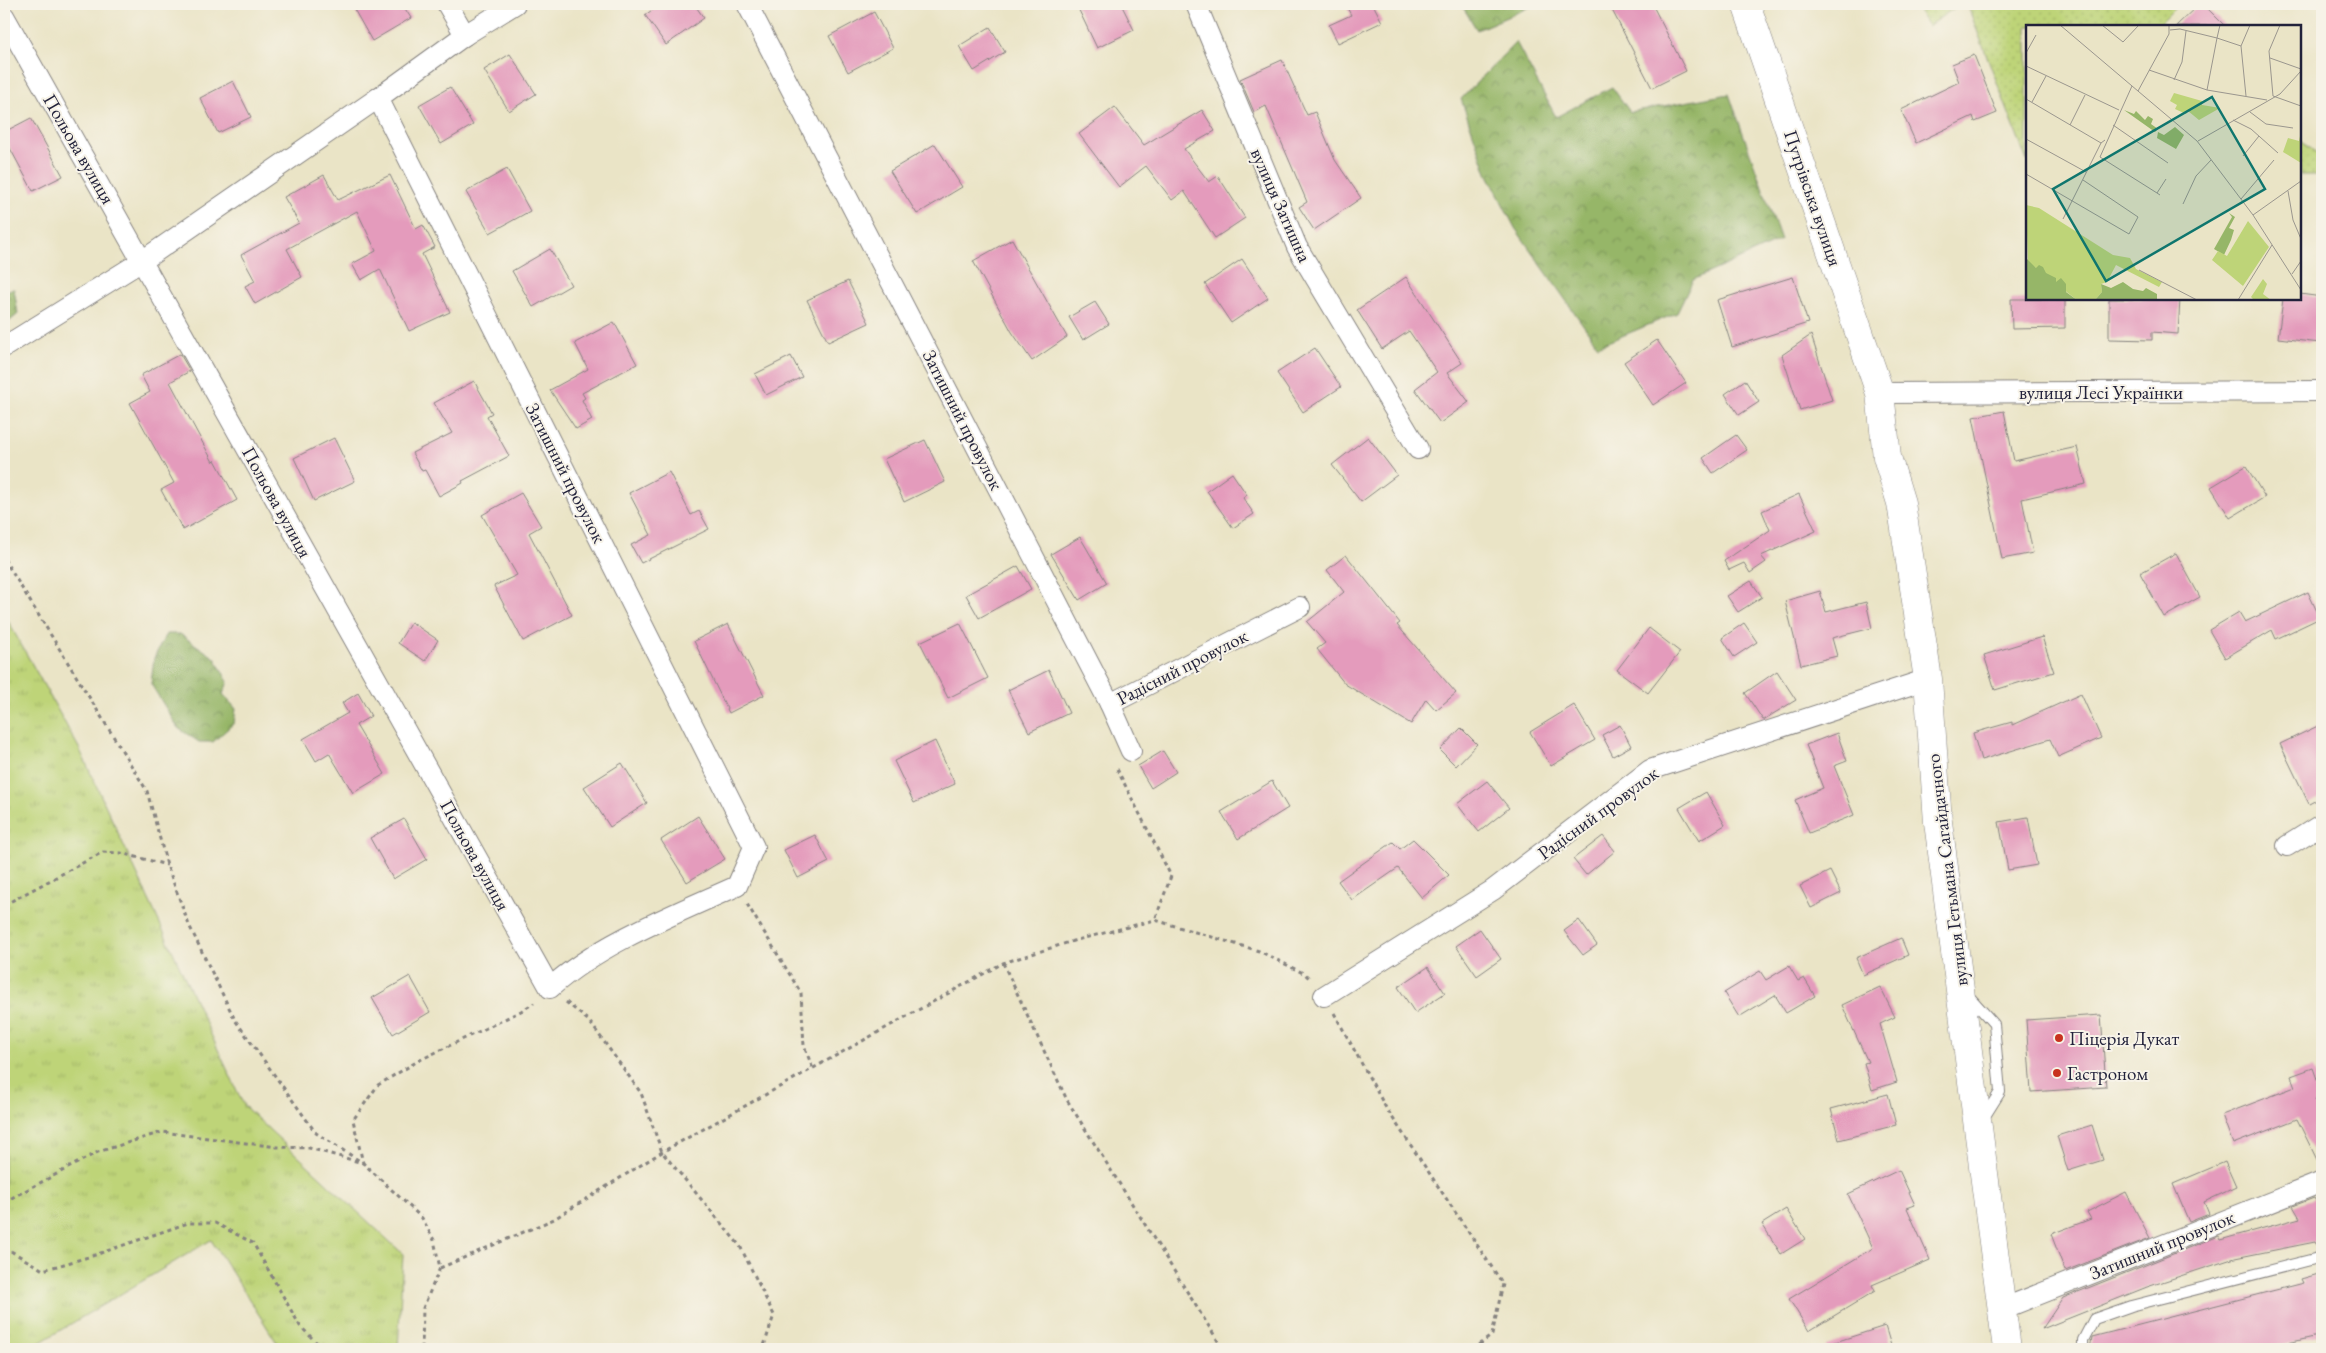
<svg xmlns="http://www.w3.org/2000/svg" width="2326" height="1353" viewBox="0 0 2326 1353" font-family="'EB Garamond',serif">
  <defs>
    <pattern id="grass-tufts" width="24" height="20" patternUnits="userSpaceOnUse" patternTransform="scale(1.25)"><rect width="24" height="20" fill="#bed478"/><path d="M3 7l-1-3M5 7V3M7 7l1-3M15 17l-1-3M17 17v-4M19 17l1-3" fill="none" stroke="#a3b669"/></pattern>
    <pattern id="forest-crowns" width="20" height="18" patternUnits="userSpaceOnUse" patternTransform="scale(1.25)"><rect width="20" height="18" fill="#96b668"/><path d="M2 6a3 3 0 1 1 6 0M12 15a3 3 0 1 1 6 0" fill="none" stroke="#7a9457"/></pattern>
    <pattern id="garden-dots" width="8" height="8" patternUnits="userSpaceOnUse" patternTransform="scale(1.25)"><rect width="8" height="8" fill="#bed478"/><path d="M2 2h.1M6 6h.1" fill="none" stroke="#a3b669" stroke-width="1.8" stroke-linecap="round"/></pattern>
  </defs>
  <rect width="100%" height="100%" fill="#f7f3e8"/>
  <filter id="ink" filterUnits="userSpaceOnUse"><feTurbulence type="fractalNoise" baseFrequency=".02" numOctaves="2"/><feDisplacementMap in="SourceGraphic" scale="10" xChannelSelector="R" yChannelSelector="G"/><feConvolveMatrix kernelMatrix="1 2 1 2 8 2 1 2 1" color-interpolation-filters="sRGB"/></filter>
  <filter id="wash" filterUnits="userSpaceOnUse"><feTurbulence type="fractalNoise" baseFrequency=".0096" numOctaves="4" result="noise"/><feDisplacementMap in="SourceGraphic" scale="20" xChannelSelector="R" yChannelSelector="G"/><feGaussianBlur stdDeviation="1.12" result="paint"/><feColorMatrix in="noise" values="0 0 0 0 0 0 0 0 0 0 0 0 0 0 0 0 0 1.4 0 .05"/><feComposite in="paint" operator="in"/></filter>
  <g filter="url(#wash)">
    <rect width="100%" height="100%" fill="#eae4c6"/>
    <path fill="url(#grass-tufts)" stroke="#707b5a" d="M 4,614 L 79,748 L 244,1106 L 403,1254 L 398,1349 L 281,1349 L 211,1240 L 29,1349 L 4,1349 Z"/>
    <g fill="url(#forest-crowns)" stroke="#5c6c52">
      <path d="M 1461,4 L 1531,4 L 1532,6 L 1477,30 Z"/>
      <path d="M 1516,42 L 1556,117 L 1612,87 L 1630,112 L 1729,94 L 1781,240 L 1693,280 L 1677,313 L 1598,346 L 1515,228 L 1487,173 L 1461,99 Z"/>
      <path d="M 14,289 L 18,314 L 4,326 L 4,291 Z"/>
      <path d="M 166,634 L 180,634 L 215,658 L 228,682 L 223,694 L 236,709 L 234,723 L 213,742 L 199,742 L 178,728 L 151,684 L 154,658 Z"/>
    </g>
    <g fill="url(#garden-dots)" stroke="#707b5a">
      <path d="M 1914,4 L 1960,4 L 1928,26 Z"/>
      <path d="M 1967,4 L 2179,4 L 2161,22 L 2166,26 L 2027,26 L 2027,161 Z"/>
      <path d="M 2300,140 L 2322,159 L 2322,175 L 2300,175 Z"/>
    </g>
    <g id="blocks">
      <g fill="#e49bbc">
        <path d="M 351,4 L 402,4 L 411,18 L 372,41 Z"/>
        <path d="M 661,4 L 694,4 L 704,18 L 666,45 L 645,15 Z"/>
        <path d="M 1076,4 L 1121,4 L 1134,30 L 1097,48 Z"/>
        <path d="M 1345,4 L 1373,4 L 1382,22 L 1338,43 L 1329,25 L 1351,15 Z"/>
        <path d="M 1625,4 L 1652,4 L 1686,71 L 1652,88 L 1612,10 Z"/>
        <path d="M 2199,4 L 2203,4 L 2225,26 L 2176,26 Z"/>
        <path d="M 874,12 L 893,48 L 848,72 L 829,36 Z"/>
        <path d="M 990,27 L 1005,52 L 974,71 L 959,46 Z"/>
        <path d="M 510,54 L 536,94 L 509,111 L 484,70 Z"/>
        <path d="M 1974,55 L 1997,113 L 1975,122 L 1973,116 L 1916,143 L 1901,110 L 1959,82 L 1952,64 Z"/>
        <path d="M 1282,60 L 1307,115 L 1315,112 L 1335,160 L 1361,198 L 1314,230 L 1299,207 L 1307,202 L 1266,106 L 1254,112 L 1240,79 Z"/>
        <path d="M 233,81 L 251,117 L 218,133 L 200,98 Z"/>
        <path d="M 450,87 L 473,125 L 441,144 L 419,105 Z"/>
        <path d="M 1115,107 L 1144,145 L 1202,110 L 1215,131 L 1184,149 L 1209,182 L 1218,176 L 1245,218 L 1215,238 L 1184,191 L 1172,200 L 1146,166 L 1119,187 L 1079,134 Z"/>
        <path d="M 31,118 L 63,176 L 33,191 L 4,137 L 4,132 Z"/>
        <path d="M 935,144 L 962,187 L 917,214 L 890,171 Z"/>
        <path d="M 507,169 L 530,211 L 490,233 L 466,192 Z"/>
        <path d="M 324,175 L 338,200 L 390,175 L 416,229 L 423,225 L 435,247 L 422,254 L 450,312 L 409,331 L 380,269 L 361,280 L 352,264 L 376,251 L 357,211 L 287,249 L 302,277 L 255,304 L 245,286 L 255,281 L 241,255 L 299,223 L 284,197 Z"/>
        <path d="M 1012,239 L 1067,337 L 1032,361 L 1012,332 L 973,261 Z"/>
        <path d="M 550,249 L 571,285 L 533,307 L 512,271 Z"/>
        <path d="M 1242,259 L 1268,298 L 1231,323 L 1205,284 Z"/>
        <path d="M 1406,277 L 1462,363 L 1447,373 L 1469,402 L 1440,423 L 1415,389 L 1437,372 L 1409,331 L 1382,349 L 1357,310 Z"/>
        <path d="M 1793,277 L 1808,323 L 1732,347 L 1717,300 Z"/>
        <path d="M 848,281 L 869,323 L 828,342 L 807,300 Z"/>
        <path d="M 2300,294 L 2322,297 L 2320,343 L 2278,338 L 2283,299 L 2300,299 Z"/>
        <path d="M 2011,299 L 2065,299 L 2065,328 L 2012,329 Z"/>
        <path d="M 2109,299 L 2180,299 L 2178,334 L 2152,332 L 2152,340 L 2109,339 Z"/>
        <path d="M 1095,302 L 1109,324 L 1083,340 L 1069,317 Z"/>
        <path d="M 614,322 L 637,364 L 582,393 L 585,398 L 582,400 L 592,420 L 576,429 L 550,390 L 588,369 L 575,343 Z"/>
        <path d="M 1811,335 L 1832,400 L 1800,410 L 1782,355 Z"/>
        <path d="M 1657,340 L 1686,383 L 1653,405 L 1624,362 Z"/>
        <path d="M 1315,348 L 1341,387 L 1303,412 L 1277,373 Z"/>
        <path d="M 180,354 L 190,371 L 170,382 L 213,462 L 215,460 L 237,500 L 183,530 L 161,490 L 174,483 L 130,403 L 150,392 L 141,375 Z"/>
        <path d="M 791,356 L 802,377 L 766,395 L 755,374 Z"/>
        <path d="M 1745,380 L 1759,402 L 1739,415 L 1725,394 Z"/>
        <path d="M 474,381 L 492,413 L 487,416 L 509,456 L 462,481 L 463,483 L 439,496 L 425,470 L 422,471 L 412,453 L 452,433 L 434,403 Z"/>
        <path d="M 2004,411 L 2014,461 L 2077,447 L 2086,484 L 2022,499 L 2033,553 L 2002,559 L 1973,417 Z"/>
        <path d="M 1736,435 L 1747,450 L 1713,473 L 1703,458 Z"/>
        <path d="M 1368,437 L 1397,475 L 1361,502 L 1332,465 Z"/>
        <path d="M 334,438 L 355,481 L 314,501 L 294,458 Z"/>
        <path d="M 925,440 L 945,482 L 904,502 L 884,459 Z"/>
        <path d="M 2246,466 L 2265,497 L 2230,518 L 2211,487 Z"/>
        <path d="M 669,472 L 691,515 L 699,511 L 709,529 L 641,563 L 631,545 L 651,535 L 629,493 Z"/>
        <path d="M 1232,473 L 1247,495 L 1243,498 L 1254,514 L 1233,528 L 1207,491 Z"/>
        <path d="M 521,493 L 541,526 L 529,533 L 572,615 L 523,641 L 494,586 L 517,575 L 482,515 Z"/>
        <path d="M 1799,494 L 1816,531 L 1761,556 L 1766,562 L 1750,573 L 1744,563 L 1729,570 L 1724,561 L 1770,530 L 1762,511 Z"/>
        <path d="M 1080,537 L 1107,583 L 1079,600 L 1051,554 Z"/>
        <path d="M 2176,553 L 2200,597 L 2164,617 L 2140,573 Z"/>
        <path d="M 1346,555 L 1400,623 L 1397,625 L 1456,693 L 1436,710 L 1426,699 L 1411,724 L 1345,684 L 1317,649 L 1325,643 L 1307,622 L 1344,592 L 1327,570 Z"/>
        <path d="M 1018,566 L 1031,589 L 979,618 L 966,595 Z"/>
        <path d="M 1751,581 L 1762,597 L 1738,612 L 1727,596 Z"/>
        <path d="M 1820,591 L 1826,612 L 1866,602 L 1872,628 L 1832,638 L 1837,656 L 1801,665 L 1785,601 Z"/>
        <path d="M 2308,592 L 2320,618 L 2276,639 L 2272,630 L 2225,658 L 2209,630 L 2239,612 L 2245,622 Z"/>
        <path d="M 411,622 L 438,640 L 425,661 L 398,643 Z"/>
        <path d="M 960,623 L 988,678 L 948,698 L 920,642 Z"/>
        <path d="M 1744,623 L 1757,642 L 1734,657 L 1722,638 Z"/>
        <path d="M 728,624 L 764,695 L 729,713 L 694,641 Z"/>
        <path d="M 1649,628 L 1680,652 L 1648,693 L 1617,670 Z"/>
        <path d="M 2042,637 L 2054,672 L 1995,690 L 1984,655 Z"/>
        <path d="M 1049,670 L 1069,713 L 1029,732 L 1008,690 Z"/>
        <path d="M 1777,671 L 1796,700 L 1763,720 L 1745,693 Z"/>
        <path d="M 358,693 L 371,716 L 356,725 L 385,774 L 353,793 L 329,753 L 316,761 L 303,739 L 348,713 L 342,703 Z"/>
        <path d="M 2081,694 L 2101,738 L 2058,757 L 2050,739 L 1981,760 L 1973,733 L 2012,722 L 2012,725 Z"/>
        <path d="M 1574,705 L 1595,740 L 1551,766 L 1530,732 Z"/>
        <path d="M 2322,724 L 2322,797 L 2309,804 L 2280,744 Z"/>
        <path d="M 1620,725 L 1631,746 L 1613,756 L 1602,735 Z"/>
        <path d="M 1461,728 L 1477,744 L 1456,766 L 1440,750 Z"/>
        <path d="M 1837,733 L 1847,761 L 1834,766 L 1854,815 L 1809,833 L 1795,800 L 1823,788 L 1806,745 Z"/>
        <path d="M 935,741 L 955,784 L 914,803 L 894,761 Z"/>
        <path d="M 1163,751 L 1176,772 L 1151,788 L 1138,766 Z"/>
        <path d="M 622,763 L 647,803 L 610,827 L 584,787 Z"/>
        <path d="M 1272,781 L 1288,808 L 1238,839 L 1221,812 Z"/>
        <path d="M 1487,781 L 1509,808 L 1479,832 L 1457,804 Z"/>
        <path d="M 1706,792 L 1725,825 L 1699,841 L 1679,808 Z"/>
        <path d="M 698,816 L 725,859 L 687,882 L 661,840 Z"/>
        <path d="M 2028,817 L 2037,865 L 2008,870 L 1999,822 Z"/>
        <path d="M 404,819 L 427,859 L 393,879 L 370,838 Z"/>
        <path d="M 815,835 L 829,862 L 798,878 L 784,850 Z"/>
        <path d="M 1603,836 L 1615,851 L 1586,875 L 1573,859 Z"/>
        <path d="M 1413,839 L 1449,875 L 1422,898 L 1398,868 L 1352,900 L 1338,881 L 1393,842 L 1400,849 Z"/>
        <path d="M 1830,871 L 1841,893 L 1811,908 L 1800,886 Z"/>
        <path d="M 1579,920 L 1597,945 L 1583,955 L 1564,931 Z"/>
        <path d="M 1480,929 L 1501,959 L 1477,976 L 1456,946 Z"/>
        <path d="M 1901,938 L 1908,955 L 1863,975 L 1856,958 Z"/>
        <path d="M 1789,966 L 1798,981 L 1804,978 L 1815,996 L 1786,1013 L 1775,995 L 1739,1017 L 1724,993 L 1760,971 L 1766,980 Z"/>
        <path d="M 1428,967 L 1445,993 L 1415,1013 L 1398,987 Z"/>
        <path d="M 410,976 L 430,1012 L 393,1034 L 372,998 Z"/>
        <path d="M 1880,987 L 1895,1017 L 1880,1024 L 1897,1082 L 1872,1090 L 1864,1063 L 1868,1062 L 1842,1005 Z"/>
        <path d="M 2101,1015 L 2106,1087 L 2031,1092 L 2026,1020 Z"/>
        <path d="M 2313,1068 L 2322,1093 L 2322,1098 L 2315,1100 L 2322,1116 L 2322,1170 L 2297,1119 L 2233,1144 L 2222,1115 L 2295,1087 L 2291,1076 Z"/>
        <path d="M 1888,1094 L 1896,1125 L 1839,1140 L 1831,1109 Z"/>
        <path d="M 2092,1125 L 2103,1160 L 2068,1171 L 2057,1136 Z"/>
        <path d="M 2225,1162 L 2236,1187 L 2204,1202 L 2209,1214 L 2189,1222 L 2173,1184 Z"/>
        <path d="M 1899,1170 L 1915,1205 L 1907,1208 L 1930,1260 L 1872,1285 L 1875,1291 L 1809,1331 L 1789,1299 L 1873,1248 L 1848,1194 Z"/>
        <path d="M 2126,1192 L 2150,1238 L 2065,1271 L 2051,1234 L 2091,1219 L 2087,1212 Z"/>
        <path d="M 2314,1198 L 2322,1210 L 2322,1250 L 2320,1250 L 2315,1242 L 2235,1258 L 2147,1287 L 2042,1329 L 2063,1298 L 2218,1236 L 2220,1240 L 2300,1218 L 2293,1206 Z"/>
        <path d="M 1786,1209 L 1805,1239 L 1781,1254 L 1762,1224 Z"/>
        <path d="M 2322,1273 L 2322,1335 L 2263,1349 L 2090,1349 L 2092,1337 L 2303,1283 L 2301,1279 Z"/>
        <path d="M 1885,1326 L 1892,1349 L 1826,1349 L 1826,1345 Z"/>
      </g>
    </g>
  </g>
  <g filter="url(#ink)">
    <use href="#blocks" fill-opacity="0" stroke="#868380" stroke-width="1"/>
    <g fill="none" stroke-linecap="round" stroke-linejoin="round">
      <g stroke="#868380" stroke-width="12">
        <g id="service">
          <path d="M 1967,994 L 1994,1024 L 2000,1092 L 1983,1119"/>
          <path d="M 2083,1349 L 2083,1340 L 2094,1319 L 2131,1306 L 2322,1257"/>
        </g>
      </g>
      <g stroke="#868380" stroke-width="22">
        <g id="minor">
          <path d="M 447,4 L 465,35"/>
          <path d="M 747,4 L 1110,704"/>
          <path d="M 1196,4 L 1297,247 L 1418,449"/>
          <path d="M 4,16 L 550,988 C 600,943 675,914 737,886 L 754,847 L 378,98"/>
          <path d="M 4,347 L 142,261 L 378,98 L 465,35 L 515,4"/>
          <path d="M 1880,393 L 2322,391"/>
          <path d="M 1131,751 L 1110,704 L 1300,607"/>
          <path d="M 2287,846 L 2322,824"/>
          <path d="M 1324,996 L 1493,890 L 1650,770 L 1928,679"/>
          <path d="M 2002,1309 L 2322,1182"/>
        </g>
      </g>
      <g stroke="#868380" stroke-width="29">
        <path id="secondary" d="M 1746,4 L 1880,393 L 1887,457 L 1901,503 L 1928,679 L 1938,822 L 2007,1349"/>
      </g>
      <g stroke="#868380" stroke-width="3" stroke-dasharray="4 4" stroke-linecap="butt">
        <path d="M 4,559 L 147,791 L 167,865 L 189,925 L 235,1020 L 316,1133 L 363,1163 L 422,1218 L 434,1240 L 440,1268 L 423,1308 L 422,1349"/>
        <path d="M 1117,769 L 1171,876 L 1155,920"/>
        <path d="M 747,904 L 801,993 L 804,1046 L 813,1069"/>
        <path d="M 4,905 L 103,852 L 121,853 L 167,865"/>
        <path d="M 1003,963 L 1067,1100 L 1223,1349"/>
        <path d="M 566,1002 L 589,1021 L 641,1093 L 662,1152 L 740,1246 L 774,1315 L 764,1346 L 765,1349"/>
        <path d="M 1334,1013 L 1386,1108 L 1503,1284 L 1492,1335 L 1474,1349"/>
        <path d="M 4,1202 L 98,1152 L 162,1132 L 277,1147 L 309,1148 L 363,1163 L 353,1120 L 378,1085 L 418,1061 L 521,1011 L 534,1003"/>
        <path d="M 4,1247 L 43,1270 L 92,1256 L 188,1223 L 215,1223 L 253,1243 L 300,1326 L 323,1349"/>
        <path d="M 440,1268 L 554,1219 L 662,1152 L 1003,963 L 1073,941 L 1155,920 L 1259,951 L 1305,974 L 1310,979"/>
      </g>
      <use href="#service" stroke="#fff" stroke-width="10"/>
      <use href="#minor" stroke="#fff" stroke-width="20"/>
      <use href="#secondary" stroke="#fff" stroke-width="28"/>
    </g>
  </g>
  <g fill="#c8321e" stroke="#f7f3e8" stroke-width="2">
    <circle cx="2059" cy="1038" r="5"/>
    <circle cx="2057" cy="1073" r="5"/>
  </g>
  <g text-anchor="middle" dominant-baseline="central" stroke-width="4" stroke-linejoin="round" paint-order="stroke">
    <g font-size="19" fill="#22223b" stroke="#f7f3e8">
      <text transform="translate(79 149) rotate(60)">Польова вулиця</text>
      <text transform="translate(1813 198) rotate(71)">Путрівська вулиця</text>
      <text transform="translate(1281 205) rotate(66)">вулиця Затишна</text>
      <text x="2101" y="392">вулиця Лесі Українки</text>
      <text transform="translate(963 420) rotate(63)">Затишний провулок</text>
      <text transform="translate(566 473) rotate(63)">Затишний провулок</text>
      <text transform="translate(277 502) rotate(61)">Польова вулиця</text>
      <text transform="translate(1182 667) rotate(-27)">Радісний провулок</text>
      <text transform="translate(1598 813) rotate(-36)">Радісний провулок</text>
      <text transform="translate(475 855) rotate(61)">Польова вулиця</text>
      <text transform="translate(1947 870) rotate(-97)">вулиця Гетьмана Сагайдачного</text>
      <text transform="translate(2162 1245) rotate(-22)">Затишний провулок</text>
    </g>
    <g font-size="19" fill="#22223b" stroke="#f7f3e8" text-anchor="start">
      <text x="2069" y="1038">Піцерія Дукат</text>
      <text x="2067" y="1073">Гастроном</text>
    </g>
  </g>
  <g transform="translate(2026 25)">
    <rect width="275" height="275" fill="#eae4c6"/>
    <path d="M 0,180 L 13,183 L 87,230 L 104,233 L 110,244 L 136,257 L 133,262 L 90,240 L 81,257 L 75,259 L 76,267 L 69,275 L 51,275 L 2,237 Z" fill="#bed478"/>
    <path d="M 98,85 L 108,89 L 110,86 L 119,95 L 122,91 L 127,94 L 125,99 L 132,104 L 129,107 ZM 149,102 L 158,110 L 150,124 L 131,113 L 132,107 L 138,110 ZM 203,188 L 209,192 L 203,203 L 208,205 L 205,215 L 198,230 L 188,224 L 206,192 ZM 0,233 L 10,243 L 13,240 L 17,242 L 20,248 L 30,253 L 30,257 L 35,253 L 40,259 L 40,267 L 51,275 L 0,275 ZM 97,257 L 107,264 L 117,266 L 120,263 L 131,269 L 131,275 L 69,275 L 76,267 L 75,259 L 85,263 Z" fill="#96b668"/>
    <path d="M 222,196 L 243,222 L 217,261 L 186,235 L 192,226 L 201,231 Z" fill="#bed478"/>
    <path d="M 148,68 L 176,76 L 176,80 L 194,83 L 173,95 L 162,86 L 160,89 L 149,84 L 151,80 L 144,76 ZM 275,106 L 275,138 L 257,127 L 262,113 L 273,116 ZM 237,254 L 241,259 L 237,269 L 245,275 L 228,275 L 225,272 Z" fill="#bed478"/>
    <path fill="none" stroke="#9a968e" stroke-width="1" d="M 34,0 L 171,116 L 227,190 L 275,265M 76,0 L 97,17 L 113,0M 254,0 L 243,26 L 247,71 L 275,81M 144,5 L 154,4 L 191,13 L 194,0M 0,28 L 10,10M 244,33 L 275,44M 0,41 L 93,85M 123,45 L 181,65 L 241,75M 148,55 L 156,37 L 160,6M 106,61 L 74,132 L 131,168M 181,65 L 191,13 L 215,21M 112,66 L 143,9 L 143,0M 220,71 L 215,21 L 224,0M 0,74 L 75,118 L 79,115M 6,77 L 20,51M 224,87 L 240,99 L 267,103M 207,95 L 225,104 L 252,128M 44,100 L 59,70M 87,100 L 142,138M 0,114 L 60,147M 172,116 L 254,69 L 275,46M 217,131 L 233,111M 0,149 L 103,209 L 112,192 L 57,155M 262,166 L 267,195 L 275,214M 134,170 L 131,168 L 140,154M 215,174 L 248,135M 157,179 L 170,151 L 185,135M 227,190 L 275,156M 37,194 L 75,118M 113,245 L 171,275M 266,249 L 275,236M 212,275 L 246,220"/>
    <path fill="#0f766e" fill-opacity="0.15" stroke="#0f766e" stroke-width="2.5" d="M 186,72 L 239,164 L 80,256 L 27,164 Z"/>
    <rect width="275" height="275" fill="none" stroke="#22223b" stroke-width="2.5"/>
  </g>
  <rect width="2326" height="1353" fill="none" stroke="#f7f3e8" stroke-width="20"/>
</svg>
